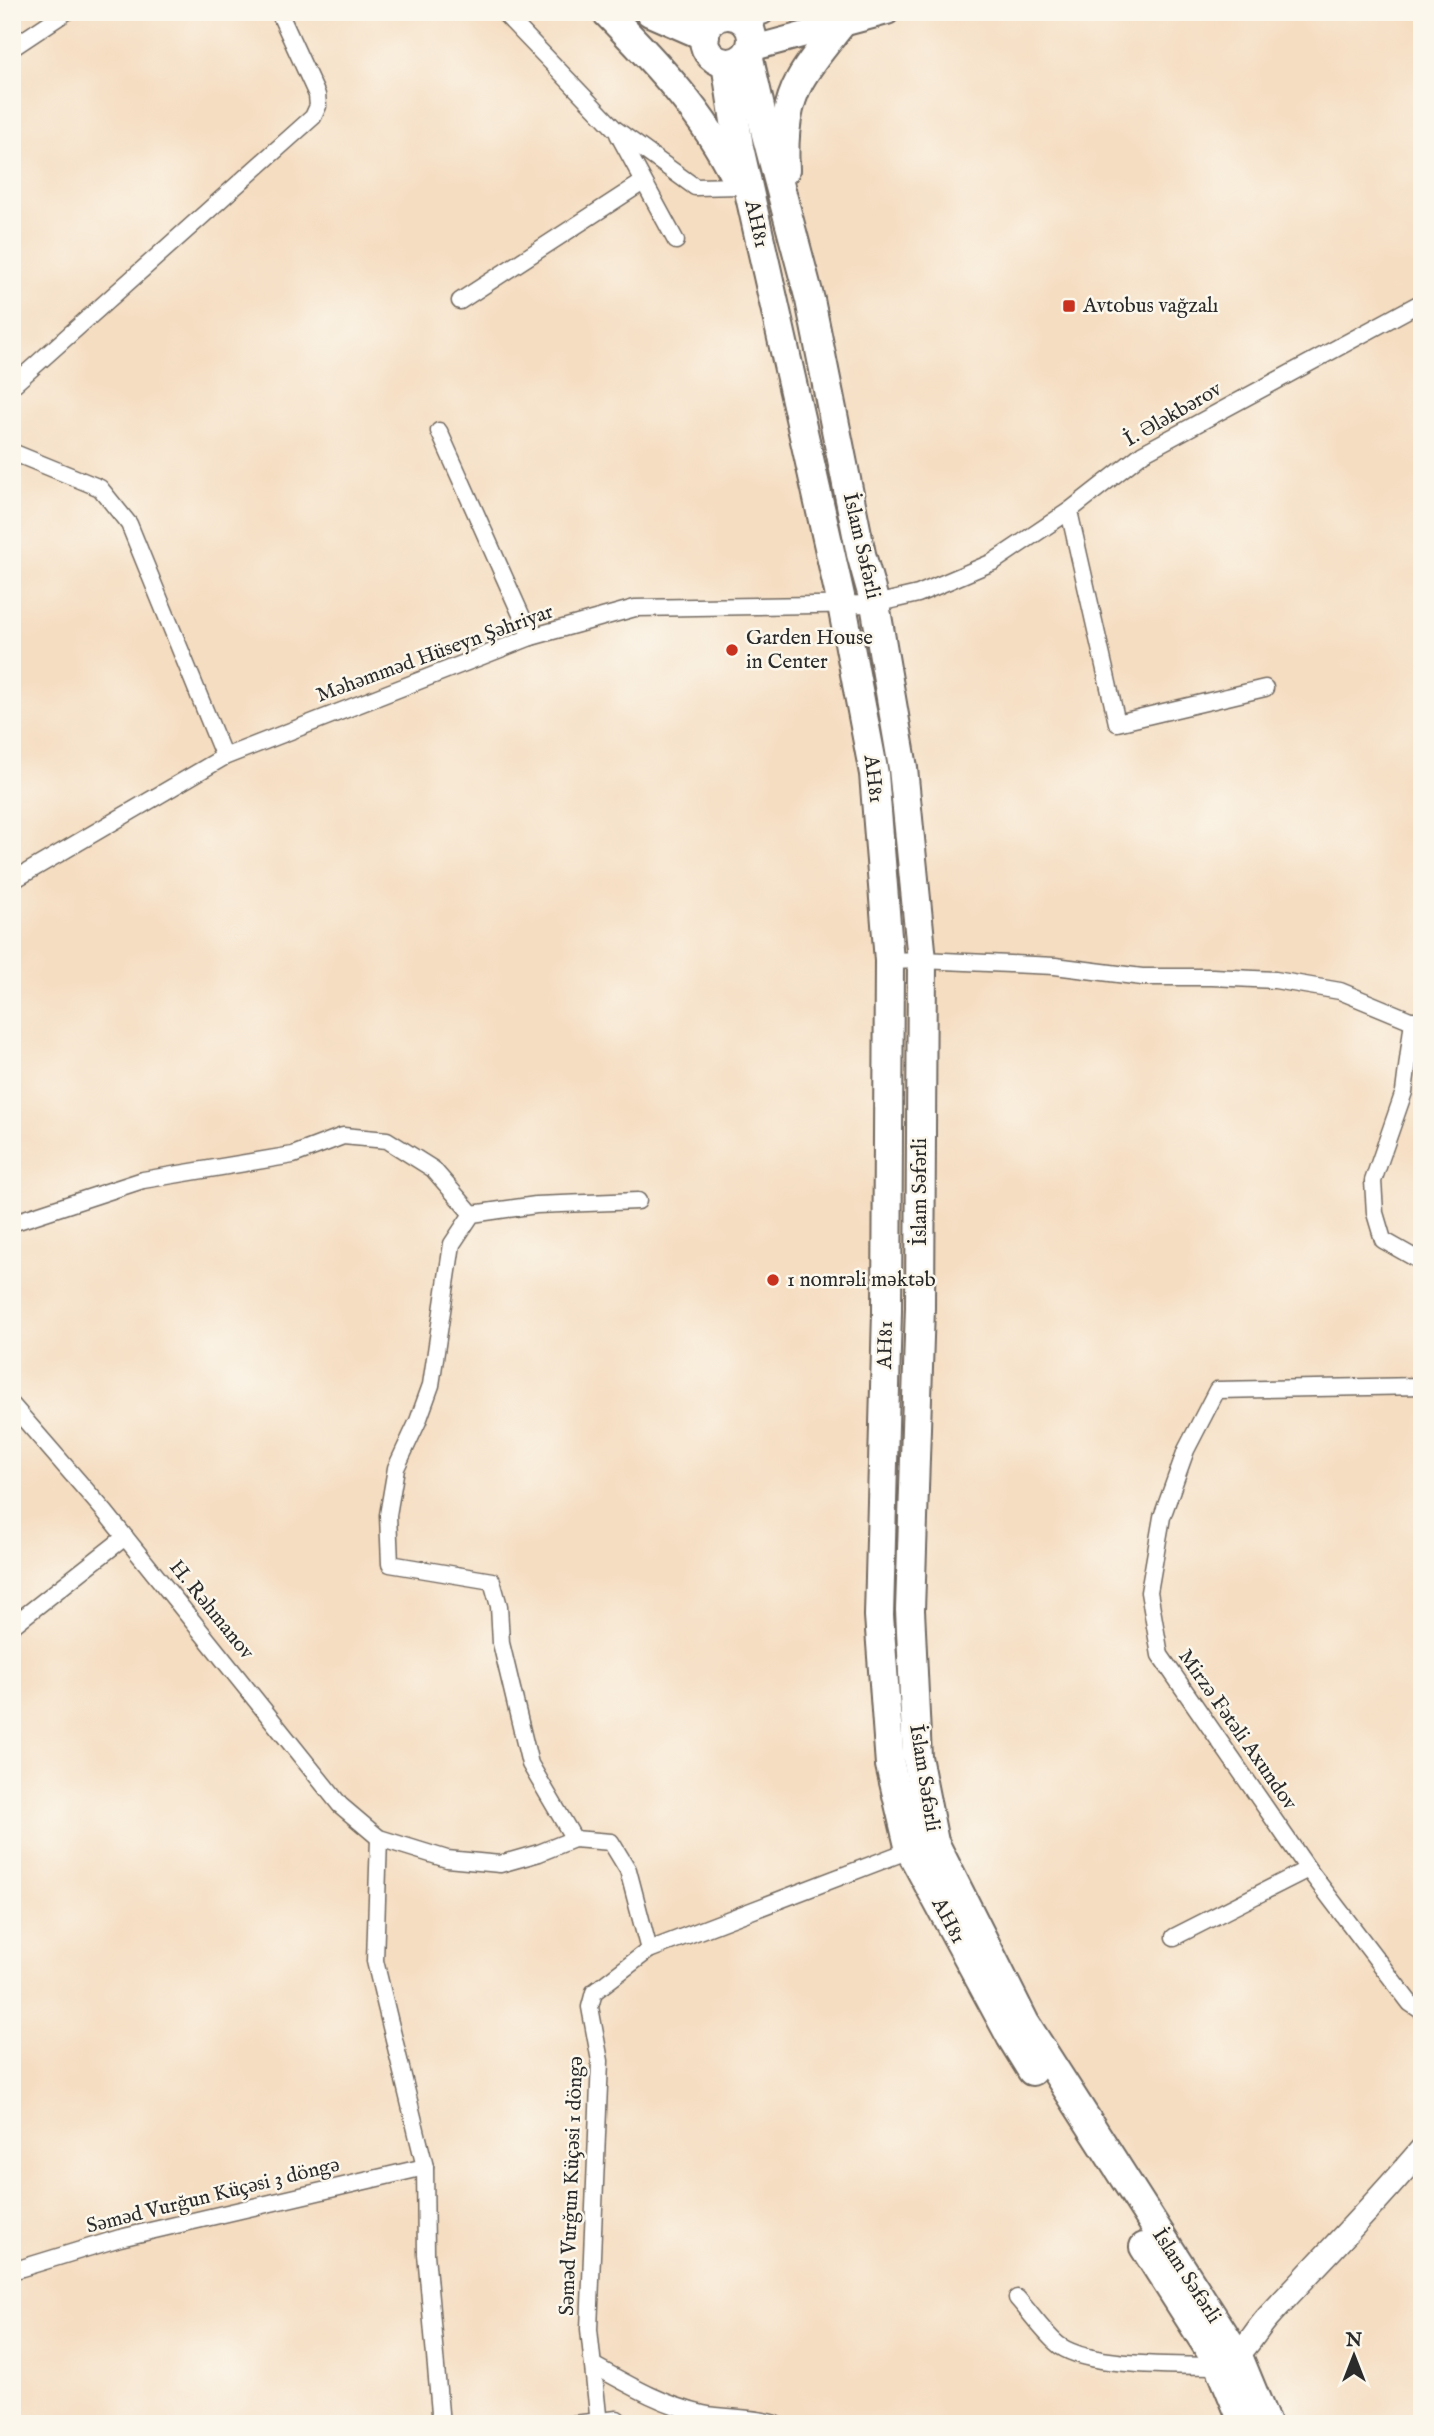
<svg xmlns="http://www.w3.org/2000/svg" width="1434" height="2436" viewBox="0 0 1434 2436" font-family="'IM FELL English',serif">
  <rect width="100%" height="100%" fill="#fbf7ec"/>
  <filter id="ink" filterUnits="userSpaceOnUse"><feTurbulence type="fractalNoise" baseFrequency=".0143" numOctaves="2"/><feDisplacementMap in="SourceGraphic" scale="14" xChannelSelector="R" yChannelSelector="G"/><feConvolveMatrix kernelMatrix="1 2 1 2 8 2 1 2 1" color-interpolation-filters="sRGB"/></filter>
  <filter id="wash" filterUnits="userSpaceOnUse"><feTurbulence type="fractalNoise" baseFrequency=".00686" numOctaves="4" result="noise"/><feDisplacementMap in="SourceGraphic" scale="28" xChannelSelector="R" yChannelSelector="G"/><feGaussianBlur stdDeviation="1.57" result="paint"/><feColorMatrix in="noise" values="0 0 0 0 0 0 0 0 0 0 0 0 0 0 0 0 0 1.4 0 .05"/><feComposite in="paint" operator="in"/></filter>
  <g filter="url(#wash)">
    <rect width="100%" height="100%" fill="#f5ddc1"/>
  </g>
  <g filter="url(#ink)">
    <g fill="none" stroke-linecap="round" stroke-linejoin="round">
      <g stroke="#726960" stroke-width="19">
        <g id="street">
          <path d="M 503,12 L 615,129 L 695,187 L 740,186"/>
          <path d="M 12,48 L 66,12"/>
          <path d="M 618,134 L 676,241"/>
          <path d="M 460,301 L 643,182"/>
          <path d="M 12,386 L 313,117 L 318,106 L 317,95 L 279,12"/>
          <path d="M 439,431 L 531,637"/>
          <path d="M 12,452 L 100,488 L 129,524 L 224,757"/>
          <path d="M 1069,511 L 1117,723 L 1265,688"/>
          <path d="M 12,881 L 224,757 L 531,637 L 635,608 L 875,604 L 918,594 L 993,562 L 1069,511 L 1143,453 L 1422,302"/>
          <path d="M 889,961 L 922,960 L 1055,966 L 1142,977 L 1212,977 L 1275,980 L 1340,991 L 1422,1025"/>
          <path d="M 1413,1020 L 1404,1092 L 1373,1181 L 1375,1213 L 1383,1240 L 1422,1262"/>
          <path d="M 12,1223 L 143,1180 L 293,1155 L 343,1136 L 387,1140 L 433,1169 L 472,1214"/>
          <path d="M 1422,1386 L 1217,1390 L 1186,1450 L 1162,1517 L 1149,1592 L 1160,1655 L 1308,1869 L 1410,2003 L 1422,2011"/>
          <path d="M 12,1405 L 105,1512 L 340,1805 L 379,1838 L 447,1859 L 500,1864 L 539,1853 L 574,1839 L 611,1842 L 628,1870 L 649,1950"/>
          <path d="M 12,1626 L 125,1537"/>
          <path d="M 379,1838 L 375,1961 L 425,2167 L 426,2254 L 441,2424"/>
          <path d="M 574,1839 L 530,1764 L 501,1643 L 499,1606 L 492,1581 L 390,1564 L 388,1515 L 396,1468 L 418,1421 L 431,1385 L 452,1244 L 472,1214 L 536,1205 L 638,1201"/>
          <path d="M 1174,1937 L 1308,1869"/>
          <path d="M 12,2271 L 120,2238 L 425,2167"/>
          <path d="M 1017,2298 C 1028,2310 1048,2338 1060,2346 C 1092,2368 1181,2365 1220,2366"/>
          <path d="M 593,2365 C 629,2385 663,2405 703,2414 C 727,2419 751,2416 775,2424"/>
          <path d="M 574,2424 L 617,2419 L 622,2424"/>
          <path d="M 599,2424 L 589,2329 L 600,2061 L 590,2007 L 594,1992 L 649,1950 L 915,1848"/>
        </g>
      </g>
      <g stroke="#726960" stroke-width="26">
        <path id="secondary" d="M 1226,2363 C 1246,2352 1254,2332 1269,2316 C 1321,2260 1373,2207 1422,2149"/>
      </g>
      <g stroke="#726960" stroke-width="28">
        <g id="primary">
          <path d="M 739,18 L 762,12"/>
          <path d="M 750,49 L 887,12"/>
        </g>
      </g>
      <g stroke="#726960" stroke-width="32">
        <g id="highway">
          <path d="M 606,12 C 655,62 704,113 735,177"/>
          <path d="M 650,12 L 705,36"/>
          <circle cx="728" cy="39" r="24"/>
          <path d="M 748,54 L 766,134 L 810,300 L 861,554 L 875,604 L 903,768 L 922,960 L 920,1307 L 910,1610 L 917,1757 L 934,1842 L 1025,2023 L 1238,2356 L 1266,2424"/>
          <path d="M 726,63 L 739,147 L 842,605 L 874,774 L 889,961 L 887,1311 L 879,1616 L 890,1765 L 910,1850 L 1011,2037 L 1032,2071"/>
          <path d="M 785,170 C 783,139 785,107 800,80 C 811,60 828,41 842,23"/>
          <path d="M 1144,2247 L 1220,2366 L 1244,2424"/>
        </g>
      </g>
      <use href="#street" stroke="#fff" stroke-width="16"/>
      <use href="#secondary" stroke="#fff" stroke-width="23"/>
      <use href="#primary" stroke="#fff" stroke-width="24"/>
      <use href="#highway" stroke="#fff" stroke-width="28"/>
    </g>
  </g>
  <g fill="#c8321e" stroke="#fbf7ec" stroke-width="2.5">
    <rect x="1062" y="299" width="14" height="14" rx="3.5"/>
    <circle cx="732" cy="650" r="7"/>
    <circle cx="773" cy="1280" r="7"/>
  </g>
  <g text-anchor="middle" dominant-baseline="central" stroke-width="5" stroke-linejoin="round" paint-order="stroke">
    <g font-size="21" fill="#2b2b2b" stroke="#fbf7ec">
      <text transform="translate(756 224) rotate(77)">AH81</text>
      <text transform="translate(1173 415) rotate(-30)">İ. Ələkbərov</text>
      <text transform="translate(861 546) rotate(77)">İslam Səfərli</text>
      <text transform="translate(435 654) rotate(-20)">Məhəmməd Hüseyn Şəhriyar</text>
      <text transform="translate(873 779) rotate(83)">AH81</text>
      <text transform="translate(920 1192) rotate(-90)">İslam Səfərli</text>
      <text transform="translate(886 1345) rotate(-89)">AH81</text>
      <text transform="translate(211 1610) rotate(51)">H. Rəhmanov</text>
      <text transform="translate(1237 1730) rotate(55)">Mirzə Fətəli Axundov</text>
      <text transform="translate(924 1778) rotate(81)">İslam Səfərli</text>
      <text transform="translate(948 1921) rotate(62)">AH81</text>
      <text transform="translate(572 2186) rotate(-88)">Səməd Vurğun Küçəsi 1 döngə</text>
      <text transform="translate(213 2196) rotate(-14)">Səməd Vurğun Küçəsi 3 döngə</text>
      <text transform="translate(1186 2276) rotate(57)">İslam Səfərli</text>
    </g>
    <g font-size="21" fill="#2b2b2b" stroke="#fbf7ec" text-anchor="start">
      <text x="1083" y="306">Avtobus vağzalı</text>
      <text x="746" y="638">Garden House<tspan x="746" dy="24">in Center</tspan></text>
      <text x="787" y="1280">1 nomrəli məktəb</text>
    </g>
  </g>
  <rect width="1434" height="2436" fill="none" stroke="#fbf7ec" stroke-width="42"/>
  <g transform="translate(1354 2356)" stroke="#fbf7ec" stroke-width="5" paint-order="stroke">
  <path d="M0-5L12 26L0 18L-12 26Z" fill="#2b2b2b"/>
  <text y="-10" font-size="19" font-weight="bold" text-anchor="middle" fill="#2b2b2b">N</text>
  </g>
</svg>
